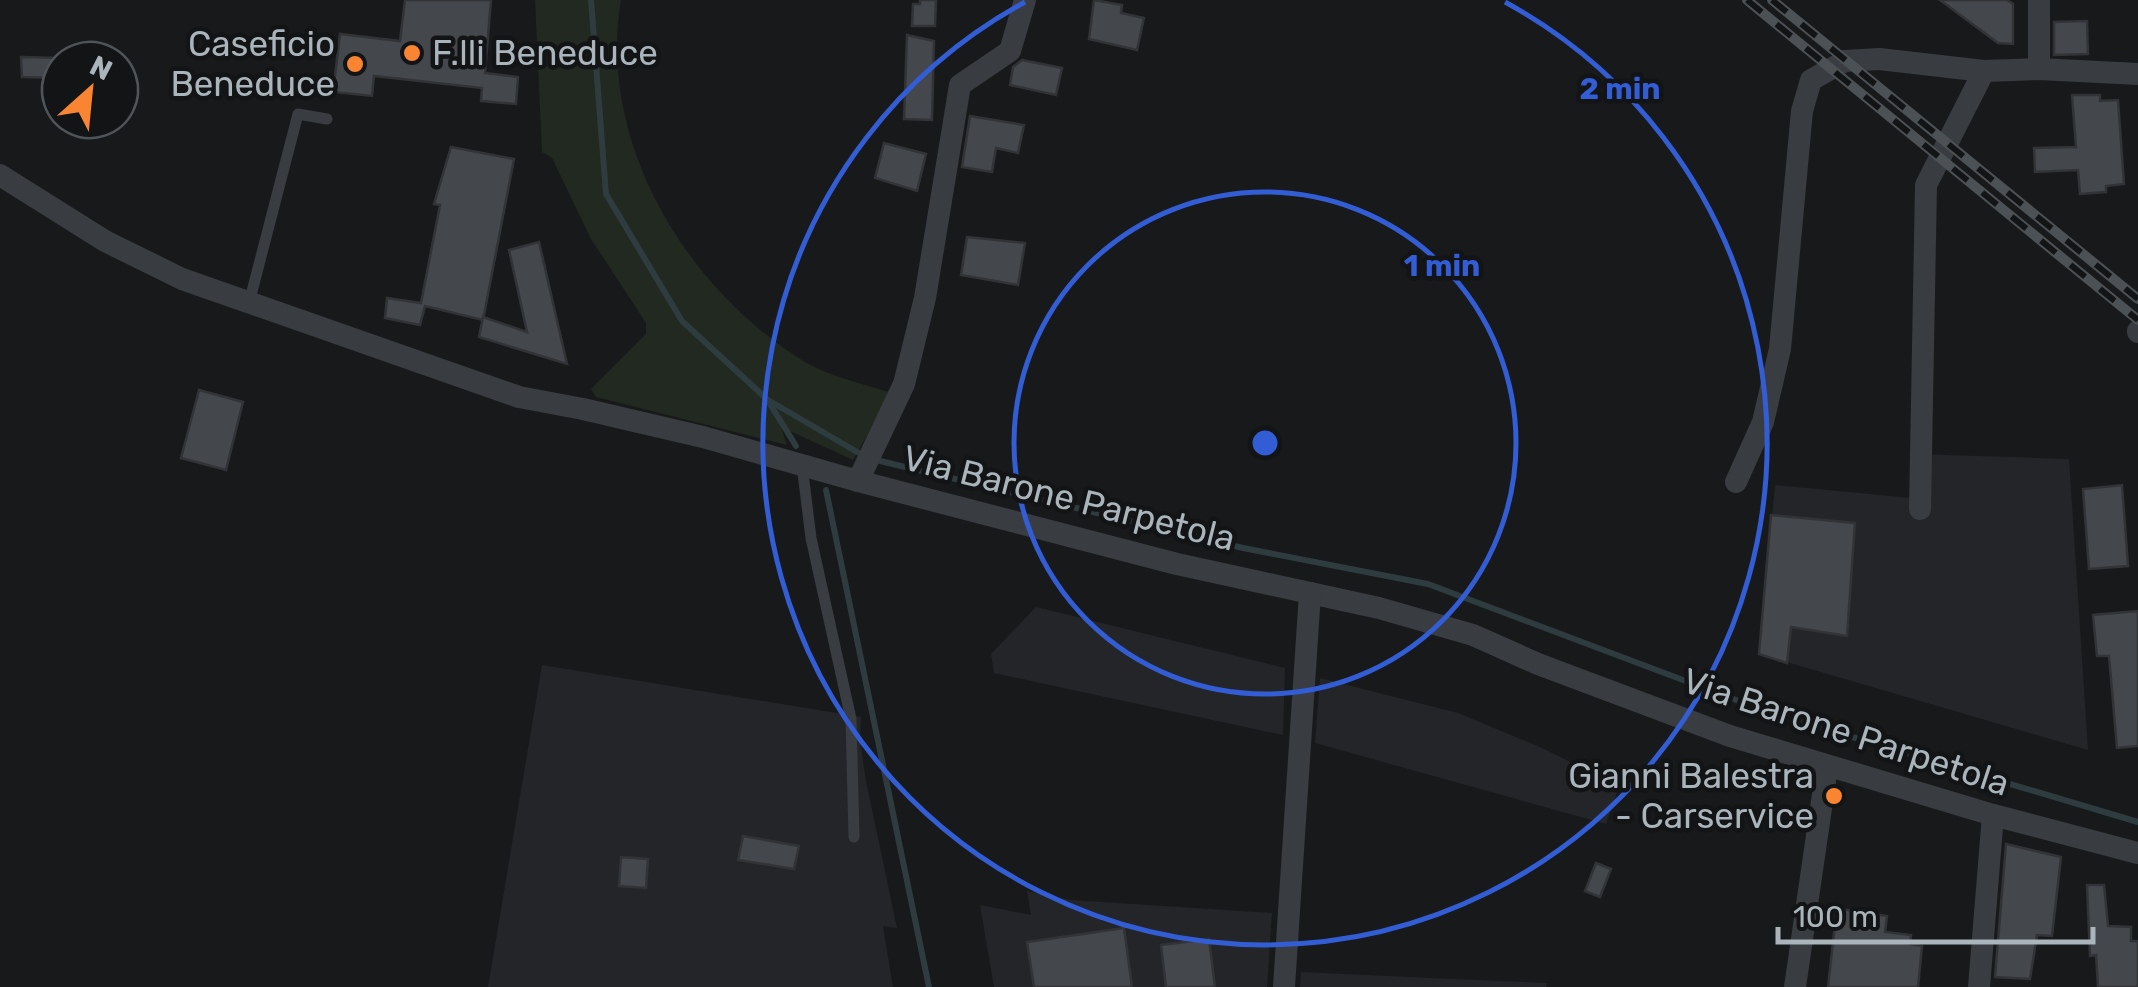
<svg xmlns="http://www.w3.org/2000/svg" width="2138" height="987" viewBox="0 0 2138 987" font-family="Rubik,sans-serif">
  <rect width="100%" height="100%" fill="#18191b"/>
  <g fill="#242528">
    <path d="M 1914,454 L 2069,459 L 2088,750 L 1759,654 L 1775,485 L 1911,498 Z"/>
    <path d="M 1036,607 L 1285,668 L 1283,735 L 994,673 L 991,654 Z"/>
    <path d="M 542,665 L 861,717 L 860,741 L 866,781 L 897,928 L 883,926 L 893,987 L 488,987 Z"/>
    <path d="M 1320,678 L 1458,713 L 1540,747 L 1619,786 L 1606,824 L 1315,743 Z"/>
    <path d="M 1027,891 L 1071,900 L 1272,913 L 1267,987 L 994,987 L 980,905 L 1031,915 Z"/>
    <path d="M 1301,972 L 1453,979 L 1547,983 L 1546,987 L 1300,987 Z"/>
  </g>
  <path fill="#212920" d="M 535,0 L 621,0 C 597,142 686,289 805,362 C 831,377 864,384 892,393 L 853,460 L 781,427 L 787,445 L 596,397 L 591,389 L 646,334 L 646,323 L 591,239 L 552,158 L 542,152 Z"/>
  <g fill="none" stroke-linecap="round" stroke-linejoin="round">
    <g stroke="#2e3c40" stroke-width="6">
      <path d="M 591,0 L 606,194 L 682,321 L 768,400 L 859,453"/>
      <path d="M 770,404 L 796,446"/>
      <path d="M 876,460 L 1243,548 L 1428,584 L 1768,712 L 2138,822"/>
      <path d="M 826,490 L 929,987"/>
    </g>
  </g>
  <g fill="#44474b" stroke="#323337" stroke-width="2.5">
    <path d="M 405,0 L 491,0 L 485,73 L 518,77 L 516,104 L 481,101 L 482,88 L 374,76 L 372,96 L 333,92 L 340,34 L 400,41 Z"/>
    <path d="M 920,0 L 936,0 L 935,26 L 912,26 L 913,4 L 920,4 Z"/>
    <path d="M 1094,0 L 1122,5 L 1121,13 L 1144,18 L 1137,50 L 1089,39 Z"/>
    <path d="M 1940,0 L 2007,0 L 2013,4 L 2013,44 L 1998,43 Z"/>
    <path d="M 2087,21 L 2088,54 L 2054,55 L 2054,22 Z"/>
    <path d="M 907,35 L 934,41 L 932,120 L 904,119 Z"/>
    <path d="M 21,57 L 60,58 L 60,78 L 22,77 Z"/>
    <path d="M 1022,60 L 1062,68 L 1056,95 L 1010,85 L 1013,67 Z"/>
    <path d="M 2072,95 L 2100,95 L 2100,101 L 2118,100 L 2124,184 L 2106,186 L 2106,192 L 2080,194 L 2078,170 L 2035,172 L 2034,148 L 2076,147 Z"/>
    <path d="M 970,116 L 1024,125 L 1018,153 L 996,148 L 992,172 L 962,167 Z"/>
    <path d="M 884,143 L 926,154 L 917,191 L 875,178 Z"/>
    <path d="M 451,147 L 514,159 L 483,320 L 425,306 L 420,325 L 385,318 L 387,298 L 421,303 L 440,205 L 434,204 Z"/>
    <path d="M 967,237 L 1025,243 L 1018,285 L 961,275 Z"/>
    <path d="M 539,242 L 567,364 L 479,337 L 483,317 L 527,332 L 509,250 Z"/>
    <path d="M 199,390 L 243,402 L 226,470 L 181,458 Z"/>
    <path d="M 2122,485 L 2128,566 L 2089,569 L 2083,489 Z"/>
    <path d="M 1771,515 L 1855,523 L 1847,636 L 1791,627 L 1787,663 L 1759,654 Z"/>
    <path d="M 2138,611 L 2138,746 L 2117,748 L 2109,656 L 2097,656 L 2093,615 Z"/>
    <path d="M 743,836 L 799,846 L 794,869 L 738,860 Z"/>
    <path d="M 2006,844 L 2061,857 L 2052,936 L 2037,935 L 2030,979 L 1995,977 Z"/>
    <path d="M 621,857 L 648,859 L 646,888 L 619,886 Z"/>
    <path d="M 1596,863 L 1611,869 L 1600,897 L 1585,891 Z"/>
    <path d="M 2087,885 L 2104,885 L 2108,926 L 2131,927 L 2131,941 L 2138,941 L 2138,987 L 2098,987 L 2096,955 L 2090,956 Z"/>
    <path d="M 1841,909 L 1887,916 L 1885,932 L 1911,935 L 1910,944 L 1922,946 L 1918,987 L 1828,987 L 1835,924 L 1839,922 Z"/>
    <path d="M 1124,928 L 1132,987 L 1034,987 L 1027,942 Z"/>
    <path d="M 1209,939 L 1215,987 L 1166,987 L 1161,945 Z"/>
  </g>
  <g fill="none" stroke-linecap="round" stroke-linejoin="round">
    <g stroke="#393c40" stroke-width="11">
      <path d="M 249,303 L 298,114 L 327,119"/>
      <path d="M 802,465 L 811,538 L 851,719 L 854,837"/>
    </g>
    <g stroke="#393c40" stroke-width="22">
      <path d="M 2039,69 L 2039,0"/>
      <path d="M 0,175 L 105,241 L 182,279 L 519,397 L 583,409 L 703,437 L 858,481 L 1177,564 L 1379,608 L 1473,635 L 1538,664 L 1730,736 L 1993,815 L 2138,853"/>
      <path d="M 2138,331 L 2138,332"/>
      <path d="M 858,481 L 904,384 L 925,298 L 960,85 L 1010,51 L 1025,0"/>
      <path d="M 1736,482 L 1763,422 L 1780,349 L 1802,111 L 1811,80 L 1845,61 L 1879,59 L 1984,71 L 2039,69 L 2138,74"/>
      <path d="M 1920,509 L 1926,185 L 1984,71"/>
      <path d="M 1284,987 L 1310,593"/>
      <path d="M 1795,987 L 1827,767"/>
      <path d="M 1979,987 L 1993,815"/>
    </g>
    <g stroke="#4c5155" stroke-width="10">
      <g id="rail">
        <path d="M 1747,0 L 2138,320"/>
        <path d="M 1772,0 L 2138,299"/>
      </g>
    </g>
    <use href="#rail" stroke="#131416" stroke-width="6" stroke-dasharray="19" stroke-linecap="butt"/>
  </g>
  <g fill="none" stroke="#325dd4" stroke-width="5">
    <circle cx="1265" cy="443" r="251"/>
    <path d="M1505 2A502 502 0 1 1 1025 2"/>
  </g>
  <g fill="#f98432" stroke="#131416" stroke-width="4">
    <circle cx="412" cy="53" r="10"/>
    <circle cx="355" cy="64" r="10"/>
    <circle cx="1834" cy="796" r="10"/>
  </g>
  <g text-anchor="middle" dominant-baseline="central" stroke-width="9" stroke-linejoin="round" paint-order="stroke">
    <g font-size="35" fill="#aab4bb" stroke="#131416" text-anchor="end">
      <text x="335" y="44">Caseficio<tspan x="335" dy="40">Beneduce</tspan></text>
      <text x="432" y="53" text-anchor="start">F.lli Beneduce</text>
      <text x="1814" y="776">Gianni Balestra<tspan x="1814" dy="40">- Carservice</tspan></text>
    </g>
    <g font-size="35" fill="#aab4bb" stroke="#131416">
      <text transform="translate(1069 498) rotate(14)">Via Barone Parpetola</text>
      <text transform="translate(1846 732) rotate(18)">Via Barone Parpetola</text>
    </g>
  </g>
  <circle cx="1265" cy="443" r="15" fill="#325dd4" stroke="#131416" stroke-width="5"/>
  <g font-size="30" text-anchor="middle" font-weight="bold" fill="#325dd4" stroke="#131416" stroke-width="9" stroke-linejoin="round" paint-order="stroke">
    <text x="1620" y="99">2 min</text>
    <text x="1442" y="276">1 min</text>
  </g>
  <g transform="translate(90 90) rotate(27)"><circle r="48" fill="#131416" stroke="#4f5458" stroke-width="2.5"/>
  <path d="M0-8L18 38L0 25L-18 38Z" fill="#f98432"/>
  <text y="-15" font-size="28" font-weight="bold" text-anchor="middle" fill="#aab4bb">N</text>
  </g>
  <path d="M1778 927v15h315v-15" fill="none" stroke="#aab4bb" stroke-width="5"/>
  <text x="1793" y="927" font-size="30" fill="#aab4bb" stroke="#131416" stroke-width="8" paint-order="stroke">100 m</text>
</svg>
